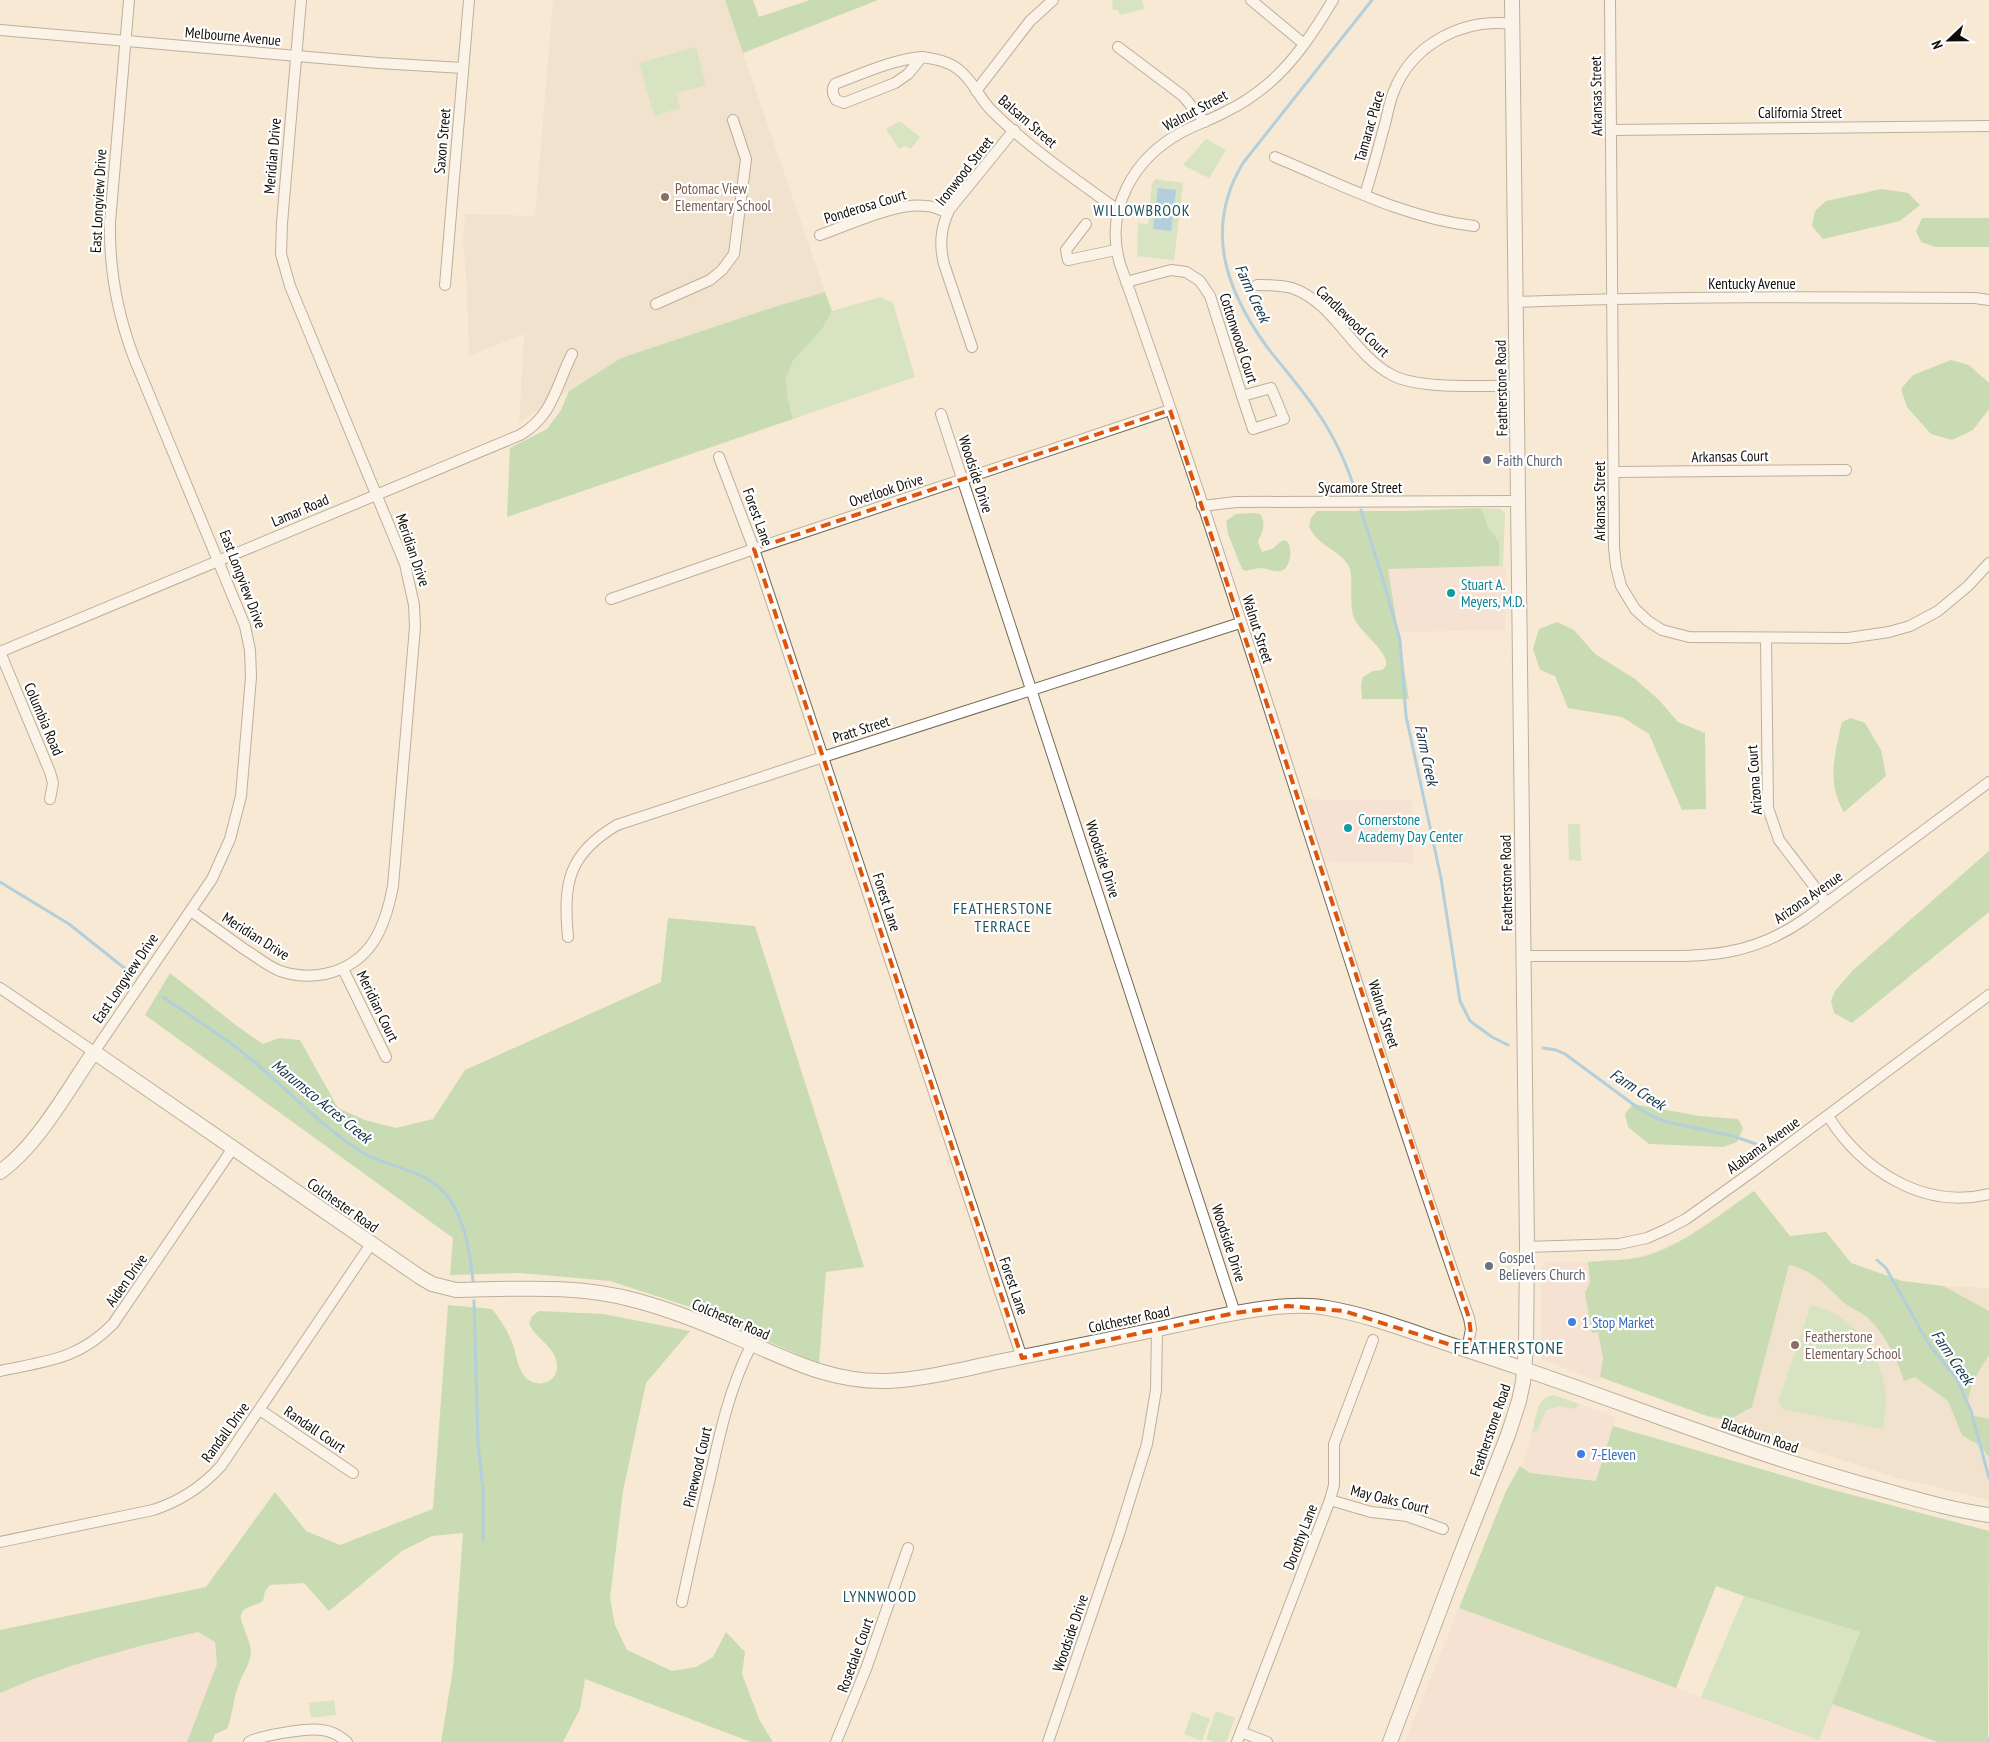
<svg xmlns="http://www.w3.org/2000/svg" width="1989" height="1742" viewBox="0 0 1989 1742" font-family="'PT Sans Narrow',sans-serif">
  <rect width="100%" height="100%" fill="#f7e9d3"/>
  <g fill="#f4dad3">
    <path d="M 1506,566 L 1505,630 L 1399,632 L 1388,569 Z"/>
    <path d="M 1304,799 L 1412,800 L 1413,863 L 1325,862 Z"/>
    <path d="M 1547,1262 L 1588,1262 L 1592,1333 L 1598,1332 L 1603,1358 L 1600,1382 L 1541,1359 L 1541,1267 Z"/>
    <path d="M 1554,1395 L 1616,1417 L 1597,1481 L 1530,1473 L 1521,1466 L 1528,1447 L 1540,1403 L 1545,1398 Z"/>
    <path d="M 1459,1608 L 1819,1740 L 1832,1704 L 1938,1742 L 1405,1742 Z"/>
    <path d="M 198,1632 L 215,1642 L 217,1664 L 187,1742 L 0,1742 L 0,1693 L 36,1677 L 117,1652 Z"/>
  </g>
  <g fill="#e9dac7">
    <path d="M 553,0 L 725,0 L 825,292 L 771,308 L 621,358 L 519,422 L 524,334 L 469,356 L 467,290 L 463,242 L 465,214 L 535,216 Z"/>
    <path d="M 1754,1191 L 1790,1236 L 1826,1232 L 1851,1263 L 1902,1281 L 1943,1286 L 1989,1288 L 1989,1500 L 1894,1477 L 1707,1416 L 1600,1377 L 1603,1358 L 1598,1332 L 1592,1333 L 1585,1293 L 1590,1282 L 1588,1262 L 1629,1259 L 1654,1252 L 1687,1237 Z"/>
  </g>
  <g fill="#b2dbae">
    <path d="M 1112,0 L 1142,0 L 1144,9 L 1120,15 L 1118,10 L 1113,10 Z"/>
    <path d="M 696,47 L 706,85 L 676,93 L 680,108 L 654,116 L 639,63 Z"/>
    <path d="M 898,122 L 901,122 L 920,137 L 911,149 L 905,146 L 899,149 L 886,129 Z"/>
    <path d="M 1206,139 L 1226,150 L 1209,178 L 1183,165 Z"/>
    <path d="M 1155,179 L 1183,183 L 1174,260 L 1137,256 L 1138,223 L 1148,224 L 1152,184 Z"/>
    <path d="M 881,297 L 893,303 L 915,377 L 793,419 L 788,399 L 786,379 L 793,361 L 822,329 L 832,311 Z"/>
    <path d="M 1481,508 L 1500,509 L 1505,513 L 1503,566 L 1499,566 L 1499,542 L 1488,527 Z"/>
    <path d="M 1568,824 L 1580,824 L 1581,861 L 1569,860 Z"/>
    <path d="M 1811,1305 C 1849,1312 1879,1350 1885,1387 C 1887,1401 1885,1416 1883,1429 L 1783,1409 L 1778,1402 Z"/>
    <path d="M 1554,1395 L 1579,1404 L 1575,1409 L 1559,1406 L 1546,1410 L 1538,1430 L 1532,1433 C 1536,1419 1536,1396 1554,1395 Z"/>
    <path d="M 1744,1596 L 1860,1632 L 1819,1740 L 1701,1697 Z"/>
    <path d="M 334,1700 L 336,1715 L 311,1718 L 309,1703 Z"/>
    <path d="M 1216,1711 L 1235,1718 L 1226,1742 L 1214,1742 L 1206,1739 Z"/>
    <path d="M 1192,1712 L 1210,1719 L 1202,1741 L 1184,1734 Z"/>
  </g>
  <g fill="#8ecb89">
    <path d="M 725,0 L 753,0 L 759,17 L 810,0 L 878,0 L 743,53 Z"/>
    <path d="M 1882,189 L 1908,193 L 1920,205 L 1900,221 L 1823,239 L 1812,226 L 1815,211 L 1826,201 Z"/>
    <path d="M 1922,218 L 1989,218 L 1989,247 L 1936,247 L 1921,242 L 1916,231 Z"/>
    <path d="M 825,292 L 832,311 L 822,329 L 793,361 L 786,379 L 788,399 L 793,419 L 507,517 L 510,448 L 547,429 L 561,410 L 569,391 L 621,358 L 771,308 Z"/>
    <path d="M 1951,360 L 1969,365 L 1989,383 L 1989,409 L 1973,430 L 1952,440 L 1931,434 L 1907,407 L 1901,389 L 1913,375 Z"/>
    <path d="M 1481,508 L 1488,527 L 1499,542 L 1499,566 L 1388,569 L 1409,699 L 1362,699 L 1361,685 L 1363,677 L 1373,671 L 1382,670 L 1386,666 C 1389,652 1363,635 1355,620 C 1347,604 1356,575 1347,563 C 1336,549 1315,543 1309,526 L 1311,518 L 1317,511 L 1407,511 Z"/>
    <path d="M 1253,513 L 1260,514 C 1267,524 1262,532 1258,542 L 1262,552 L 1272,549 L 1283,540 L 1288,542 C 1290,547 1291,552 1290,558 C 1285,578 1275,570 1261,568 C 1256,568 1251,570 1245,571 L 1242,569 L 1228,534 L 1226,521 L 1236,514 Z"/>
    <path d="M 1557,622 L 1574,630 L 1595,654 L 1635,679 L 1659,700 L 1678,722 L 1705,733 L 1706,809 L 1682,810 L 1649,734 L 1622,717 L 1568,708 L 1555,676 L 1540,670 L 1533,649 L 1539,629 Z"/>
    <path d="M 1851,718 L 1865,723 L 1881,750 L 1886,776 L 1844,812 C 1826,782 1835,753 1842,722 Z"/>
    <path d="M 1989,851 L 1989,912 L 1852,1023 L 1834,1013 L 1831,1001 L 1835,991 L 1853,970 Z"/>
    <path d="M 668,918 L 755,926 L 864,1267 L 826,1272 L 819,1364 L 693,1308 L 610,1281 L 520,1273 L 450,1275 L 453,1238 L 145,1015 L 170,973 L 237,1026 L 263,1044 L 279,1038 L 300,1040 L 338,1108 L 365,1120 L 396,1128 L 433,1119 L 465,1070 L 661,982 Z"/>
    <path d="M 1633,1104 L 1699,1116 L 1738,1119 L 1743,1128 L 1737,1142 L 1723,1147 L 1649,1144 L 1628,1127 L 1625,1114 Z"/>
    <path d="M 1754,1191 L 1790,1236 L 1826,1232 L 1851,1263 L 1902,1281 L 1943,1286 L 1989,1311 L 1989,1355 L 1980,1369 L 1971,1387 L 1968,1400 L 1970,1415 L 1989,1419 L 1989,1457 L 1980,1446 L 1962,1435 L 1948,1401 L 1915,1377 L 1904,1381 C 1896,1357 1886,1335 1868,1318 C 1860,1311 1850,1308 1842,1301 C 1826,1285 1812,1270 1789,1265 L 1752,1407 L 1729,1420 L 1707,1416 L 1600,1377 L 1603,1358 L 1598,1332 L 1592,1333 L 1585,1293 L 1590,1282 L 1588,1262 C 1605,1260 1625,1261 1642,1257 C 1683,1246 1719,1215 1754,1191 Z"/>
    <path d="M 448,1305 L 492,1309 C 501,1320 508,1331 513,1345 C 516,1355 518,1369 525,1377 C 541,1392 564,1379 555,1357 C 550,1344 535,1337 529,1324 L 532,1316 L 539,1311 L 603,1314 L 690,1331 L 646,1383 L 623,1491 L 610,1598 L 615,1625 L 627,1650 L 672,1671 L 696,1667 L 713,1657 L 726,1632 L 745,1652 L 742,1674 L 760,1721 L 773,1742 L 751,1742 L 585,1679 L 580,1709 L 563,1742 L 441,1742 L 453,1669 L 463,1533 L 432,1536 L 402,1551 L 329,1611 L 304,1583 L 270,1585 L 265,1591 L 263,1601 C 256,1606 243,1606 241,1615 C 239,1620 251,1641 251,1652 C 250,1665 243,1672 239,1684 C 233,1699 233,1714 227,1729 L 215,1734 L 212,1742 L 187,1742 L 217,1664 L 215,1642 L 198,1632 C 131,1648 63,1665 0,1693 L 0,1630 L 206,1587 L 275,1492 L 306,1531 L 340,1545 L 433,1509 Z"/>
    <path d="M 1613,1426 L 1826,1488 L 1989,1531 L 1988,1742 L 1938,1742 L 1832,1704 L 1860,1632 L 1744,1596 L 1716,1586 L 1676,1688 L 1459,1608 L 1506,1491 L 1520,1466 L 1530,1473 L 1596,1481 Z"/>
  </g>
  <path fill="#61afe5" d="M 1158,188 L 1176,190 L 1171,231 L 1153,229 Z"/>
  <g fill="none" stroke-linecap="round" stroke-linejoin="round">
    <g stroke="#61afe5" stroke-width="3">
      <path d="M 1357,496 C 1348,467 1336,439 1318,413 C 1303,390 1284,369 1267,347 C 1225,289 1204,228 1243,163 L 1372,0"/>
      <path d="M 1361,510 L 1383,580 L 1400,640 L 1406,716 L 1441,878 L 1460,1001 L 1470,1021 L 1492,1037 L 1508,1045"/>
      <path d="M 0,882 L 69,924 L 128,971"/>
      <path d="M 163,997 C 192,1017 225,1037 252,1060 C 288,1090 320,1125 360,1151 C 385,1167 419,1168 441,1189 C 464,1212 470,1251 473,1281"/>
      <path d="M 1543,1048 L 1556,1050 L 1565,1054 L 1641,1110 L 1656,1118 L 1667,1122 L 1733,1136 L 1756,1144"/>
      <path d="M 1877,1260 L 1886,1268 L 1928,1343 L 1956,1378 L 1971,1411 L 1989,1478"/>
      <path d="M 474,1301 L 478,1445 L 483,1489 L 483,1540"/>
      <path d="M 1988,1742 L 1989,1739"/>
    </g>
    <g stroke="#756956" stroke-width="12">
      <g id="street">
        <path d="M 1251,0 L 1304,44"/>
        <path d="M 1333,0 C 1315,30 1295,61 1268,84 C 1256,94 1242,104 1227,111 C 1213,119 1197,124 1182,132 C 1134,158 1104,209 1120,264 C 1245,613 1347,969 1469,1318 L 1471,1329 L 1467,1350"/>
        <path d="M 1610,0 L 1614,548 L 1616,566 L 1621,586 L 1635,609 L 1648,621 L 1662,630 L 1689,637 L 1848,638 L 1889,632 L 1910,626 L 1938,611 L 1968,586 L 1989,563"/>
        <path d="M 0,30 L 378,63 L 463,68"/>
        <path d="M 1118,47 L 1183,96 L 1205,122"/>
        <path d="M 922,57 C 936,59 947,61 958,69 C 973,80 979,98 992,111 C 1029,148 1075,179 1118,210"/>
        <path d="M 922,57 L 908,74 L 895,83 L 844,103 L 836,100 C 833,94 831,90 835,84 C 864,73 891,60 922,57 Z"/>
        <path d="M 976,91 L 1030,21 L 1053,0"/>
        <path d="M 1611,130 L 1989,126"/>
        <path d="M 1275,157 C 1340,184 1404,218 1474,226"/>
        <path d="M 1365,194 C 1373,170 1379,145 1386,120 C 1388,111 1390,100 1394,91 C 1413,43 1464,18 1512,24"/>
        <path d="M 1086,224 L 1066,250 L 1068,260 L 1116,250"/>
        <path d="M 820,235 C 849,225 896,202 926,206 C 934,206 941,210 948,213"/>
        <path d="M 1126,282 L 1171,270 L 1186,272 L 1200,281 L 1210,296 L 1242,396"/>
        <path d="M 445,285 L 469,0"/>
        <path d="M 1257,285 C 1269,285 1281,285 1292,288 C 1335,303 1352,354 1392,375 C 1420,390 1484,385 1517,386"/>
        <path d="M 1516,302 C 1669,296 1822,297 1975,298 L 1989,300"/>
        <path d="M 656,304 L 710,280 L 722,270 L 734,254 L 746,159 L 733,120"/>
        <path d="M 972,347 L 944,264 C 939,244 941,228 949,210 L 1014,130"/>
        <path d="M 1271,388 L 1284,419 L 1253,429 L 1242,396 Z"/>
        <path d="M 941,414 L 1235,1313"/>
        <path d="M 719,457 L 754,549 L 1022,1358"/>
        <path d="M 1614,472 L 1846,470"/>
        <path d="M 1202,506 L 1236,502 L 1518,501"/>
        <path d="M 611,599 L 754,549 L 1170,410"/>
        <path d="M 1766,638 L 1768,808 L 1779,840 L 1827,903"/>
        <path d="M 0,652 L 520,435 C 553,416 556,386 572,354"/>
        <path d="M 0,652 L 50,772 L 53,783 L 50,799"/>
        <path d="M 191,911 C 209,924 226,936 244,949 C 256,956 267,966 280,971 C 295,976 310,977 325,974 C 371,964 385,928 393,886 L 415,627 L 414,605 L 405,564 L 290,286 L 281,254 L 282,223 L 301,0"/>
        <path d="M 568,937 C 563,883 568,854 617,825 L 823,757 L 1240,623"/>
        <path d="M 1523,956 C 1559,956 1595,956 1630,956 C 1699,956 1746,960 1805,919 L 1989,782"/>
        <path d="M 343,969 L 386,1057"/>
        <path d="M 0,988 L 94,1052 L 212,879 L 230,839 L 241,796 L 251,677 L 250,650 L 245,626 L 134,358 C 117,313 109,270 110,222 L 129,0"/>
        <path d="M 1828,1116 C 1862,1170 1923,1210 1989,1194"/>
        <path d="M 1527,1247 L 1619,1244 L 1647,1238 L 1667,1229 L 1686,1219 L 1756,1169 L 1989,995"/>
        <path d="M 0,1371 C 46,1361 78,1360 113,1324 L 233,1148"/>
        <path d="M 260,1410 L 353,1473"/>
        <path d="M 1330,1500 L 1371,1512 L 1407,1516 L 1443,1529"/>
        <path d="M 0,1542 L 153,1510 C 181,1501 202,1487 221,1466 L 371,1244"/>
        <path d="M 682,1602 C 691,1560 700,1519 710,1478 C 720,1432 730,1386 752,1344"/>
        <path d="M 1241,1732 L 1267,1742"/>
        <path d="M 249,1742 C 262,1735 307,1728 322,1730 C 332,1731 340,1736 347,1742"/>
        <path d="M 836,1742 L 866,1669 L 908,1548"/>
        <path d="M 1048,1742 L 1119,1534 L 1147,1444 L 1156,1390 L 1157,1329"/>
        <path d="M 1237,1742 L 1330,1500 L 1334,1485 L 1334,1444 L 1373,1340"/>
      </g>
    </g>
    <g stroke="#756956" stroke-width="16">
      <g id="secondary">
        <path d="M 0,1172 C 38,1145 67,1091 94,1052 L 420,1277 L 432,1284 L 456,1290 C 517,1289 579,1284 638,1301 C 671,1310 704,1323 736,1337 C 785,1358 831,1383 887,1381 C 924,1379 961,1370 997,1362 C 1057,1350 1117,1338 1177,1325 C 1219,1316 1285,1300 1327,1308 C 1374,1316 1419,1335 1464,1349 C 1604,1394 1739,1451 1880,1489 C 1916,1499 1952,1510 1989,1515"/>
        <path d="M 1390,1742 L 1456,1567 L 1508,1435 L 1519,1401 L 1523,1382 L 1526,1348 L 1527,1247 L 1512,0"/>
      </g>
    </g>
    <use href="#street" stroke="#fff" stroke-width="10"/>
    <use href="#secondary" stroke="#fff" stroke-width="14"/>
  </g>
  <path d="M0 0H1989V1742H0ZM 1170,410 L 1469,1318 L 1471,1335 L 1467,1350 L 1344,1311 L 1288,1306 L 1235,1313 L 1022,1358 L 754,549 Z" fill="#f7e9d3" fill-opacity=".55" fill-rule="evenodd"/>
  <path fill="none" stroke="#dd550c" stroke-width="4" stroke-dasharray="10 6" stroke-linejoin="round" d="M 1170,410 L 1469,1318 L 1471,1335 L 1467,1350 L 1344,1311 L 1288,1306 L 1235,1313 L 1022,1358 L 754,549 Z"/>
  <g fill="#8d6e63" stroke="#fff" stroke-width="2">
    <circle cx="665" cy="197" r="5"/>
    <circle cx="1795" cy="1345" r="5"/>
  </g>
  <g fill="#6b7280" stroke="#fff" stroke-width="2">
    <circle cx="1487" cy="460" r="5"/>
    <circle cx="1489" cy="1266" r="5"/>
  </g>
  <g fill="#0f9aa8" stroke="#fff" stroke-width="2">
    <circle cx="1451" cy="593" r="5"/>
    <circle cx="1348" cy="828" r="5"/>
  </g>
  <g fill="#3f7fe0" stroke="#fff" stroke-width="2">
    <circle cx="1572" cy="1322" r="5"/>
    <circle cx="1581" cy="1454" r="5"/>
  </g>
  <g text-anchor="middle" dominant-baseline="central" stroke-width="4.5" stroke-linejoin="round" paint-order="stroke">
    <g font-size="15" fill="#110d06" stroke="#fff">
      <text transform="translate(233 36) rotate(5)">Melbourne Avenue</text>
      <text transform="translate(1596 96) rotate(-91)">Arkansas Street</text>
      <text transform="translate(1195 110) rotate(-28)">Walnut Street</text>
      <text x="1800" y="112">California Street</text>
      <text transform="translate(1028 121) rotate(41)">Balsam Street</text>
      <text transform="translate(1369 126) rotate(-74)">Tamarac Place</text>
      <text transform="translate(442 141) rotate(-85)">Saxon Street</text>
      <text transform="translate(272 156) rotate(-85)">Meridian Drive</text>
      <text transform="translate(964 171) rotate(-52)">Ironwood Street</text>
      <text transform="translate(98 201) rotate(-87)">East Longview Drive</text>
      <text transform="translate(865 206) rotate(-17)">Ponderosa Court</text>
      <text x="1752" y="283">Kentucky Avenue</text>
      <text transform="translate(1353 321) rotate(44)">Candlewood Court</text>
      <text transform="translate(1239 338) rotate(72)">Cottonwood Court</text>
      <text transform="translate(1501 388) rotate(-91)">Featherstone Road</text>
      <text transform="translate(1730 456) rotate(-1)">Arkansas Court</text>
      <text transform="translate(976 474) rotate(72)">Woodside Drive</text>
      <text x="1360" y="487">Sycamore Street</text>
      <text transform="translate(886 490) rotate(-18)">Overlook Drive</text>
      <text transform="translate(1599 501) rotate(-90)">Arkansas Street</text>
      <text transform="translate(300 510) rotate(-23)">Lamar Road</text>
      <text transform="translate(758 517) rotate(70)">Forest Lane</text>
      <text transform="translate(413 550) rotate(71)">Meridian Drive</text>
      <text transform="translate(243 579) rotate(69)">East Longview Drive</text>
      <text transform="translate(1258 629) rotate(72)">Walnut Street</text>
      <text transform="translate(44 719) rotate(67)">Columbia Road</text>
      <text transform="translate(861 729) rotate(-18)">Pratt Street</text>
      <text transform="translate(1754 780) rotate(-94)">Arizona Court</text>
      <text transform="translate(1103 859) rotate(72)">Woodside Drive</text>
      <text transform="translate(1506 883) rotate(-91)">Featherstone Road</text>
      <text transform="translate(1808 897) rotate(-35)">Arizona Avenue</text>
      <text transform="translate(887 902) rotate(72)">Forest Lane</text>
      <text transform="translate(256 936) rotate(32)">Meridian Drive</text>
      <text transform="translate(125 978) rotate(-56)">East Longview Drive</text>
      <text transform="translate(378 1006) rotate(64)">Meridian Court</text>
      <text transform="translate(1384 1014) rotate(72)">Walnut Street</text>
      <text transform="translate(1763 1145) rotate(-36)">Alabama Avenue</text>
      <text transform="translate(343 1205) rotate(35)">Colchester Road</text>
      <text transform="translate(1229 1243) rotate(72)">Woodside Drive</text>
      <text transform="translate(126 1280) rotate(-55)">Aiden Drive</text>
      <text transform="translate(1014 1286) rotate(71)">Forest Lane</text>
      <text transform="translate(731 1319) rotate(23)">Colchester Road</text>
      <text transform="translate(1129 1319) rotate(-12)">Colchester Road</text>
      <text transform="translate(315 1429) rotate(34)">Randall Court</text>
      <text transform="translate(1490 1430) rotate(-71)">Featherstone Road</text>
      <text transform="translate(225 1432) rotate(-54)">Randall Drive</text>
      <text transform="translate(1760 1435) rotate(19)">Blackburn Road</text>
      <text transform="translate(697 1467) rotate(-77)">Pinewood Court</text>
      <text transform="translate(1390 1499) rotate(14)">May Oaks Court</text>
      <text transform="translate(1300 1537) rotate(-69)">Dorothy Lane</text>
      <text transform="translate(1070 1633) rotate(-71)">Woodside Drive</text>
      <text transform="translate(855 1655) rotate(-70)">Rosedale Court</text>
    </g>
    <g font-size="15" fill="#785e54" stroke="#fff" text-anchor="start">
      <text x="675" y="188">Potomac View<tspan x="675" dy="17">Elementary School</tspan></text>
      <text x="1805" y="1336">Featherstone<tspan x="1805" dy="17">Elementary School</tspan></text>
    </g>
    <g font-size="15" fill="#5b616d" stroke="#fff" text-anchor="start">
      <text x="1497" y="460">Faith Church</text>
      <text x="1499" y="1257">Gospel<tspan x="1499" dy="17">Believers Church</tspan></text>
    </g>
    <g font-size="15" fill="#0d838f" stroke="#fff" text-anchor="start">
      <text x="1461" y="584">Stuart A.<tspan x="1461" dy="17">Meyers, M.D.</tspan></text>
      <text x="1358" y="819">Cornerstone<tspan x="1358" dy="17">Academy Day Center</tspan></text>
    </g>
    <g font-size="15" fill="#366cbe" stroke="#fff" text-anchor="start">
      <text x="1582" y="1322">1 Stop Market</text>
      <text x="1591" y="1454">7-Eleven</text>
    </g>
    <g font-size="16" letter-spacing="1" fill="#1c545f" stroke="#fff">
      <text x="1142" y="210">WILLOWBROOK</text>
      <text x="1003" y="908">FEATHERSTONE<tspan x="1003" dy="18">TERRACE</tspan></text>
      <text x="880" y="1596">LYNNWOOD</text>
    </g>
    <g font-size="16" font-style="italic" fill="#113349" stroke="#fff">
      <text transform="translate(1253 293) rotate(65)">Farm Creek</text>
      <text transform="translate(1427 755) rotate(78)">Farm Creek</text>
      <text transform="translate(1638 1089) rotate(33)">Farm Creek</text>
      <text transform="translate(322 1101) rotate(39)">Marumsco Acres Creek</text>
      <text transform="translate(1953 1357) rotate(56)">Farm Creek</text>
    </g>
    <g font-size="18" letter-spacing="1" fill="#1c545f" stroke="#fff">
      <text x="1509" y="1347">FEATHERSTONE</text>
    </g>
  </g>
  <g transform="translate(1949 40) rotate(248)" stroke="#ffffff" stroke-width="4" paint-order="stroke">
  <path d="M0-4L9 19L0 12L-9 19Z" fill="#110d06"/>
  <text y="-8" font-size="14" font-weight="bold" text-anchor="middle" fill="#110d06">N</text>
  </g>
</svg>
